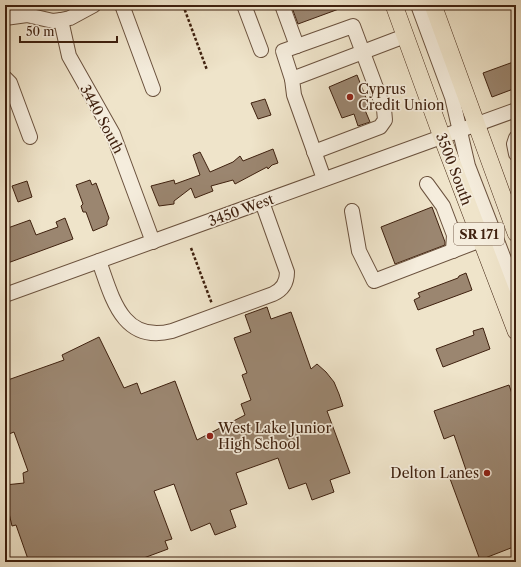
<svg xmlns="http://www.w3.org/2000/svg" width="521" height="567" viewBox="0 0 521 567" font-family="'Libre Caslon Text',serif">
  <rect width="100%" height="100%" fill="#efe4ca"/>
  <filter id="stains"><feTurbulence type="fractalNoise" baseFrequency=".005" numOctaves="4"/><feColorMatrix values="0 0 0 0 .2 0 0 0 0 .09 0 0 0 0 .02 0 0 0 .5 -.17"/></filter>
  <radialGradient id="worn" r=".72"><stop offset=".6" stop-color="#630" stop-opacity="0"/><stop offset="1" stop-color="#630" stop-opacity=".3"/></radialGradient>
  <g fill="#9b8670" stroke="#3f210f">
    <path d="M 291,5 L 347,5 L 347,6 L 298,24 Z"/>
    <path d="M 516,61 L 516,88 L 492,97 L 483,73 Z"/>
    <path d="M 357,75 L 370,108 L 365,110 L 370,122 L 358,126 L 354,114 L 342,118 L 329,87 Z"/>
    <path d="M 265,99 L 271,115 L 258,119 L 251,103 Z"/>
    <path d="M 273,149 L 278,163 L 272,165 L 268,169 L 267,167 L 235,184 L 233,180 L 211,186 L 213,191 L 195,198 L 191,188 L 174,201 L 174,204 L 159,206 L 151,186 L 174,180 L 175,184 L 200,175 L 193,155 L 200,152 L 210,172 L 233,162 L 240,156 L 243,161 Z"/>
    <path d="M 90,180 L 92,185 L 96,183 L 109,218 L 107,222 L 107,225 L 93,231 L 86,212 L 83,212 L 81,206 L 83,204 L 76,185 Z"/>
    <path d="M 27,181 L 32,197 L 18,202 L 12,186 Z"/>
    <path d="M 432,207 L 445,242 L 445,245 L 395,264 L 381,227 Z"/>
    <path d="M 65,218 L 73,239 L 5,264 L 5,229 L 30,220 L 36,235 L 58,227 L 56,222 Z"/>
    <path d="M 466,273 L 472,290 L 418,310 L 414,300 L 420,297 L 418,293 L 458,278 L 459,276 Z"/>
    <path d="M 267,307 L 271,319 L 291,312 L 311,369 L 317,364 L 326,372 L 334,382 L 339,394 L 343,406 L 327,411 L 350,473 L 330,480 L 334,492 L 312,500 L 306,483 L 289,489 L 278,458 L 236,473 L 247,504 L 230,510 L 236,527 L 215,535 L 210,523 L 191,531 L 174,484 L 154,491 L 172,539 L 165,541 L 168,549 L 133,562 L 29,562 L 16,525 L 12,526 L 5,496 L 5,485 L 24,483 L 23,473 L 28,471 L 14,432 L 9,434 L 5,424 L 5,381 L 64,360 L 62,355 L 99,337 L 124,388 L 137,383 L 141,394 L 175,381 L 197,440 L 245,415 L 241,404 L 251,400 L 242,375 L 247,373 L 234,338 L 251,332 L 245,315 Z"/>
    <path d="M 483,328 L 490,349 L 443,367 L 436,349 L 474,335 L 473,331 Z"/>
    <path d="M 509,385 L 516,405 L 516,546 L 480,560 L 449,476 L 466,470 L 454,435 L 444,439 L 434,411 Z"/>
  </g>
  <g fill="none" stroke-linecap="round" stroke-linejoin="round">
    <g stroke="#6b523e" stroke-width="16">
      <g id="minor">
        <path d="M 122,5 L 153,89"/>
        <path d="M 244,5 L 261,50"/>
        <path d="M 282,5 L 297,46"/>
        <path d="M 418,5 L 452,97 L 468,166 L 516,290"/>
        <path d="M 5,18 L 27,15 L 53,21 L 61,20 L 70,18 L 94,5"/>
        <path d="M 61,20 L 69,56 L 113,134 L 153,242"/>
        <path d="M 5,78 L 10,83 L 30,137"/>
        <path d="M 292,79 L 283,51 L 353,26 L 384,109 L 385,120 L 380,127 L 314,152"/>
        <path d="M 516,138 L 514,144 L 516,154"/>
        <path d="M 324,179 L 294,95 L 292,79 L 405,36"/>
        <path d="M 427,184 L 443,206 L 454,235 L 453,251"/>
        <path d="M 352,211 L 359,251 L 374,281 L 481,240"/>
        <path d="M 99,261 C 112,297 122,344 172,331 L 273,294 C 282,290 287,283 287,272 L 262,202"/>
        <path d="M 5,295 L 516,110"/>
      </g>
    </g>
    <g stroke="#3f210f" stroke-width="18">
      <g id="major">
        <path d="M 394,5 L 442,137 L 516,331"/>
        <path d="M 433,5 L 516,233"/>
      </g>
    </g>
    <g stroke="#3f210f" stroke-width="2.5" stroke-dasharray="3 2" stroke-linecap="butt">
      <path d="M 163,5 L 165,8 L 174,5"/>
      <path d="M 183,5 L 207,70"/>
      <path d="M 191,248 L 212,304"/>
    </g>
    <use href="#minor" stroke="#f5eddd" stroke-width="14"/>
    <use href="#major" stroke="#efe4ca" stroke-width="17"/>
  </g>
  <g fill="#8f2418" stroke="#f5eddd" stroke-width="1.5">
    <circle cx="350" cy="97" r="4"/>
    <circle cx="210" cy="436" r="4"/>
    <circle cx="487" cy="473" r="4"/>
  </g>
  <g text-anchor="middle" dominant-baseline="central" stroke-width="3.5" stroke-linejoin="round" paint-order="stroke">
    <rect fill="#f5eddd" stroke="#765e4d" stroke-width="1" x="454" y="223" width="50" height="22" rx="3"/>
    <g font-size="13" font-weight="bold" fill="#3f210f">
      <text x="479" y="234">SR 171</text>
    </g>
    <g font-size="14" fill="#3f210f" stroke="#f5eddd" text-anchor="start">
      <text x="358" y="89">Cyprus<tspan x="358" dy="16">Credit Union</tspan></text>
      <text x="218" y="428">West Lake Junior<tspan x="218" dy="16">High School</tspan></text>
      <text x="479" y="473" text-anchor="end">Delton Lanes</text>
    </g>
    <g font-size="14" fill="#3f210f" stroke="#f5eddd">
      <text transform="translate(102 119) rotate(62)">3440 South</text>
      <text transform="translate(454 169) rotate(69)">3500 South</text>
      <text transform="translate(241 210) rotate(-20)">3450 West</text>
    </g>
  </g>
  <rect width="521" height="567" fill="none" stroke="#efe4ca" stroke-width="20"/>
  <rect x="6" y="6" width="509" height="555" fill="none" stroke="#3f210f" stroke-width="2"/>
  <rect x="10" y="10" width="501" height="547" fill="none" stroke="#3f210f"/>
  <path d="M20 36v6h97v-6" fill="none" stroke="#3f210f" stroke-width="2"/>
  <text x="26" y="36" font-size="12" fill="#3f210f" stroke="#f5eddd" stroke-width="3" paint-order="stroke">50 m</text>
  <rect width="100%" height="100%" filter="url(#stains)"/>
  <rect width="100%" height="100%" fill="url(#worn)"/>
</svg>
